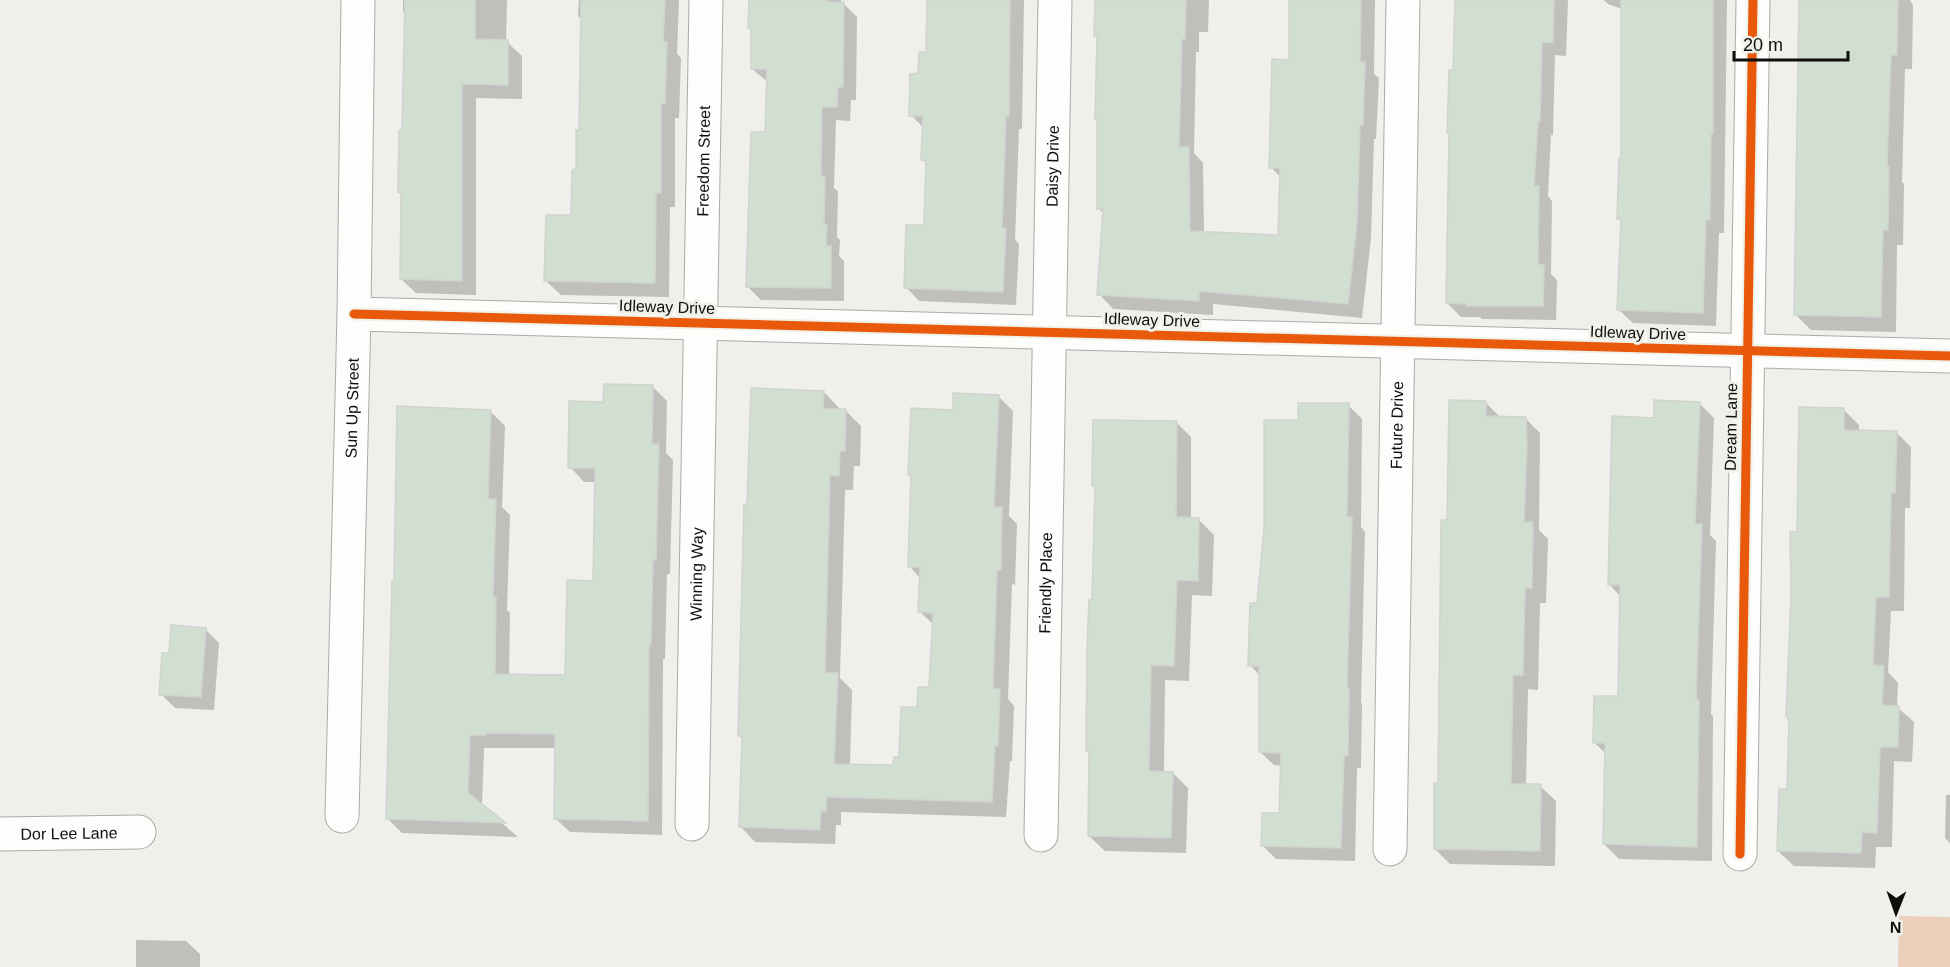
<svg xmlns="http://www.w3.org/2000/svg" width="1950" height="967" viewBox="0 0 1950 967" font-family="Arial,sans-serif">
  <rect width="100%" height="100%" fill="#eff0eb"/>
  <path fill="#ebcfba" d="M 1899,916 L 1950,917 L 1950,967 L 1898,967 Z"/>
  <g fill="#0003">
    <path d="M 403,0 L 507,0 L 506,41 L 522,56 L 522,99 L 476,98 L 476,295 L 416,293 L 401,279 L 406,15 L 403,12 Z"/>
    <path d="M 579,0 L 679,0 L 677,54 L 681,58 L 679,118 L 675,118 L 675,207 L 670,207 L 669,297 L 561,295 L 546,281 L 573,217 L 581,131 L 582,20 L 578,16 Z"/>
    <path d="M 750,0 L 841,0 L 841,4 L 844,4 L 857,17 L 856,100 L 851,100 L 850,121 L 836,120 L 834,188 L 838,191 L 837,237 L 840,240 L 839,256 L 844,261 L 844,301 L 761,300 L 747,286 L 767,134 L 768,82 L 752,69 Z"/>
    <path d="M 928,0 L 1024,0 L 1022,129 L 1019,129 L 1015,240 L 1019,244 L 1016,305 L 919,301 L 906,287 L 925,227 L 927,164 L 922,159 L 924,128 L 911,115 L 920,75 L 927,54 Z"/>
    <path d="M 1097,0 L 1209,0 L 1208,32 L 1199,32 L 1199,52 L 1196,52 L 1194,153 L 1203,163 L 1204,233 L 1280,237 L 1281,178 L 1271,167 L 1290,61 L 1291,0 L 1375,0 L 1374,74 L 1379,78 L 1376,139 L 1374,139 L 1371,238 L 1362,318 L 1213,304 L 1213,315 L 1113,309 L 1099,294 L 1104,214 L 1099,209 L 1099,121 L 1096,118 Z"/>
    <path d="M 1457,0 L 1568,0 L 1566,56 L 1555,55 L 1553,135 L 1551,135 L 1548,196 L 1552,201 L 1551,274 L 1557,280 L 1556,320 L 1482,319 L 1480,317 L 1461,317 L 1447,303 Z"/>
    <path d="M 1604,0 L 1727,0 L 1724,233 L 1719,233 L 1716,326 L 1633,323 L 1619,310 L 1622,221 L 1619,218 L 1622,159 L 1622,9 L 1608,4 Z"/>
    <path d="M 1802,0 L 1910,0 L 1913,5 L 1912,69 L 1905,69 L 1902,182 L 1904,184 L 1903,245 L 1897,245 L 1896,332 L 1811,330 L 1796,315 Z"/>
    <path d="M 652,386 L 667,401 L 666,453 L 673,460 L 670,574 L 667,574 L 665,659 L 663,659 L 662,835 L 570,832 L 555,818 L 557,748 L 484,748 L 482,806 L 518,837 L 402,833 L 388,819 L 396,582 L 490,411 L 505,426 L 502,507 L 510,515 L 507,610 L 510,613 L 509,676 L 566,677 L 594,582 L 596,482 L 584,482 L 570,467 L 605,403 Z"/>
    <path d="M 824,392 L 839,408 L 839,411 L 846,411 L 861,426 L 860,466 L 854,466 L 853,490 L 845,490 L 840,678 L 852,690 L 850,766 L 894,766 L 901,759 L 918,709 L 931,688 L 934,625 L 920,612 L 921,579 L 909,566 L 912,478 L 909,474 L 954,412 L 998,396 L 1013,411 L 1009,516 L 1017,524 L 1015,585 L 1012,584 L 1008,699 L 1014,706 L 1012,761 L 1010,761 L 1006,817 L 841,812 L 841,825 L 836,825 L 835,844 L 755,842 L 740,826 L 743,739 L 739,735 L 749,506 Z"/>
    <path d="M 1485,402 L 1501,418 L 1525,418 L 1540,433 L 1539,530 L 1548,539 L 1546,603 L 1540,603 L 1538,690 L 1528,689 L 1526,786 L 1540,786 L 1556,801 L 1555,866 L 1450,864 L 1435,849 L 1449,522 Z"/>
    <path d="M 1699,403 L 1714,418 L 1710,535 L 1716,541 L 1711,714 L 1713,716 L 1712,861 L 1619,859 L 1604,844 L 1606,754 L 1594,742 L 1620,698 L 1621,597 L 1609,584 L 1655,419 Z"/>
    <path d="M 1348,405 L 1362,419 L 1361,527 L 1365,532 L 1361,702 L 1362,704 L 1361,768 L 1357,768 L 1355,861 L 1276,859 L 1263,846 L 1281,815 L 1282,766 L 1274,765 L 1260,752 L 1260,676 L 1250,665 L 1259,605 L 1299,422 Z"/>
    <path d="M 1844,410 L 1859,425 L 1859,432 L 1896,432 L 1911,447 L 1910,508 L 1905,508 L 1904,611 L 1891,611 L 1888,672 L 1898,683 L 1897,707 L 1914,722 L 1912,762 L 1894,761 L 1892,847 L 1876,847 L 1875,868 L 1794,866 L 1778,851 L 1788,790 L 1798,534 Z"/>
    <path d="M 1176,422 L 1191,437 L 1191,519 L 1199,520 L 1214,535 L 1212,596 L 1192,595 L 1189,681 L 1165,680 L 1164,773 L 1173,773 L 1188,788 L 1186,853 L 1105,851 L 1089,836 L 1091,753 L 1088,750 L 1097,489 L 1093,486 Z"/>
    <path d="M 205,629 L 219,643 L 214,710 L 175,708 L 161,694 L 170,655 Z"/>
    <path d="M 1946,795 L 1950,795 L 1950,843 L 1945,838 Z"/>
    <path d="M 136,940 L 186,941 L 200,954 L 200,967 L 136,967 Z"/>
  </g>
  <g fill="#d1dfd0" stroke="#d1d3d0" stroke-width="1.5">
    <path d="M 405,0 L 475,0 L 475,39 L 508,40 L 508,85 L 462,84 L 462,281 L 400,279 L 401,193 L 398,192 L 399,130 L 402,130 Z"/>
    <path d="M 581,0 L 665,0 L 663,42 L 667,42 L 665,104 L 661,104 L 661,193 L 656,193 L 655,283 L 544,281 L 546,215 L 571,215 L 572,171 L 576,168 L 576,130 L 579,130 Z"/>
    <path d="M 749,0 L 828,0 L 828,2 L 844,2 L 843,87 L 838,87 L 837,107 L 822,107 L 821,176 L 825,176 L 824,225 L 827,225 L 826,246 L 831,246 L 831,288 L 746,287 L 751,132 L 765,132 L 767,69 L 751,69 L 751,29 L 748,28 Z"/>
    <path d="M 927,0 L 1010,0 L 1009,116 L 1006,116 L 1002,228 L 1006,228 L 1003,292 L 904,288 L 906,225 L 924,225 L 926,160 L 921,160 L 923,116 L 909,116 L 910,74 L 918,73 L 919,52 L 926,52 Z"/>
    <path d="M 1095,0 L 1186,0 L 1185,39 L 1182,39 L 1179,147 L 1189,147 L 1190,231 L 1278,235 L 1280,168 L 1269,168 L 1272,59 L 1289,60 L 1289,0 L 1361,0 L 1360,62 L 1365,62 L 1363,125 L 1360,125 L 1357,223 L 1348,304 L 1199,291 L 1199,301 L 1097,295 L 1103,209 L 1097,209 L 1097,119 L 1095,119 L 1097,36 L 1094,36 Z"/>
    <path d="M 1455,0 L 1554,0 L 1553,43 L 1542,42 L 1540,122 L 1538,122 L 1534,186 L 1539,186 L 1538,264 L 1544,265 L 1543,306 L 1467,306 L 1467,304 L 1446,303 L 1449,133 L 1447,133 L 1449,70 L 1453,70 Z"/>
    <path d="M 1621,0 L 1713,0 L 1713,134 L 1711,134 L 1710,220 L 1706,220 L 1703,313 L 1617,310 L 1621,219 L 1617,219 L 1619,158 L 1621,158 Z"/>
    <path d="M 1799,0 L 1898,0 L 1897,55 L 1891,55 L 1887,167 L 1889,167 L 1888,230 L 1883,230 L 1881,317 L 1794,315 Z"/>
    <path d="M 604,384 L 653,385 L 652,444 L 659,444 L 656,560 L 653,560 L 651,645 L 649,645 L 648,821 L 554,819 L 555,734 L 486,733 L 486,735 L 470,735 L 468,793 L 506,823 L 386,819 L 392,581 L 394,581 L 397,406 L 491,410 L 488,499 L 496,499 L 493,597 L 496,597 L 495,674 L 565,675 L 567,580 L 593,581 L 595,468 L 568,468 L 569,401 L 603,402 Z"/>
    <path d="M 751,388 L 824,391 L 823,409 L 846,409 L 845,451 L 840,451 L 839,476 L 830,475 L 825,673 L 838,673 L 834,764 L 893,765 L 894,757 L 899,757 L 901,707 L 917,707 L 918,687 L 929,687 L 933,613 L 918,612 L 920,567 L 908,567 L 911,475 L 908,475 L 911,408 L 953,410 L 953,393 L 999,395 L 994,507 L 1002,507 L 1001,570 L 997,570 L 993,689 L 1000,689 L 998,746 L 995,746 L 992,802 L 827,797 L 826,811 L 821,811 L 820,830 L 739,827 L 742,736 L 738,736 L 744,504 L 747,505 Z"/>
    <path d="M 1449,400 L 1486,401 L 1486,416 L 1526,417 L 1527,445 L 1524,522 L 1533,522 L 1532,588 L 1525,588 L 1523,675 L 1513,675 L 1511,784 L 1541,784 L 1540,851 L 1434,849 L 1434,783 L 1438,783 L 1441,520 L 1447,520 Z"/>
    <path d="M 1654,400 L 1700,402 L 1695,524 L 1702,524 L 1696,699 L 1699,700 L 1697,847 L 1603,844 L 1605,743 L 1593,743 L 1594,696 L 1618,696 L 1620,585 L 1608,585 L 1612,416 L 1654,418 Z"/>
    <path d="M 1298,403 L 1349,403 L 1347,517 L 1352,517 L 1347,688 L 1349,688 L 1348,755 L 1344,755 L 1341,848 L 1261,846 L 1262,813 L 1279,813 L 1281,753 L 1259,752 L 1259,666 L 1248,666 L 1250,603 L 1257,603 L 1264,528 L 1264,420 L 1298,420 Z"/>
    <path d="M 1799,407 L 1844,408 L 1844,430 L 1897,431 L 1895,493 L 1891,493 L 1889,597 L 1876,597 L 1873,665 L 1884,666 L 1882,705 L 1899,706 L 1898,747 L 1880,747 L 1877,833 L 1862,832 L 1861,853 L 1777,851 L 1779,789 L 1787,789 L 1789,721 L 1786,716 L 1791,595 L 1790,532 L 1797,532 Z"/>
    <path d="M 1093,420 L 1177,421 L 1176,517 L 1199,518 L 1198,581 L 1177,580 L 1174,666 L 1151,665 L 1149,771 L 1173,772 L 1171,838 L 1088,836 L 1089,751 L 1086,751 L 1087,650 L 1089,600 L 1092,600 L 1095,486 L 1092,486 Z"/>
    <path d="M 171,625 L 206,628 L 201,697 L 159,695 L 162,653 L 169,653 Z"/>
  </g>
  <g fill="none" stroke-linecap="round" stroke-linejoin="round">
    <g stroke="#ababa8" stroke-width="35">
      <g id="minor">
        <path d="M 354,314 L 1950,356"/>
        <path id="s1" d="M 342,816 L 354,314 L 358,0"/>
        <path id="s2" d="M 692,824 L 706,0"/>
        <path id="s3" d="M 0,834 L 139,832"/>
        <path id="s4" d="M 1041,835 L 1055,0"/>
        <path id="s5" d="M 1390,849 L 1403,0"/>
        <path d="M 1740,854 L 1753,0"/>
      </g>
    </g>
    <use href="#minor" stroke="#fdfdfc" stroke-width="33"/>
    <g stroke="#f0f2e9" stroke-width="13">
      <g id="cycleway">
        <path d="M 354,314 L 1950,356"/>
        <path d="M 1740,854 L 1753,0"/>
      </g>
    </g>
    <use href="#cycleway" stroke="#e8590c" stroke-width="9"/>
  </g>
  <g text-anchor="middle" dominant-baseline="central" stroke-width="6" stroke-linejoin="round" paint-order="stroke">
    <g font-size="16" fill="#0e0e0c" stroke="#f0f2e9">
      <text stroke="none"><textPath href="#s2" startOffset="663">Freedom Street</textPath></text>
      <text stroke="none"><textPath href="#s4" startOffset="669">Daisy Drive</textPath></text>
      <text transform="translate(667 307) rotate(2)">Idleway Drive</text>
      <text transform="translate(1152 320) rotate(2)">Idleway Drive</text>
      <text transform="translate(1638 333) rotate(2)">Idleway Drive</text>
      <text stroke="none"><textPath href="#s1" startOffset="408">Sun Up Street</textPath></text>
      <text stroke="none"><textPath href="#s5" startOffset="424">Future Drive</textPath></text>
      <text transform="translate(1731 427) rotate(-89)">Dream Lane</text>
      <text stroke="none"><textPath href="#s2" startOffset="250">Winning Way</textPath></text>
      <text stroke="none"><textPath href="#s4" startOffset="252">Friendly Place</textPath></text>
      <text stroke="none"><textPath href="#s3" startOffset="69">Dor Lee Lane</textPath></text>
    </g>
  </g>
  <g transform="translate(1896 913) rotate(181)" stroke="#f0f2e9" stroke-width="4.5" paint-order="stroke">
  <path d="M0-4.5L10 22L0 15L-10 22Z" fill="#0e0e0c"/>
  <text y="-9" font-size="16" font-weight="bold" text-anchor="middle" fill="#0e0e0c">N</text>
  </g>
  <path d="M1734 51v9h114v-9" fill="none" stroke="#0e0e0c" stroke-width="3"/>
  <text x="1743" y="51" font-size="18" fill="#0e0e0c" stroke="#f0f2e9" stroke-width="4.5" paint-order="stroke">20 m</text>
</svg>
